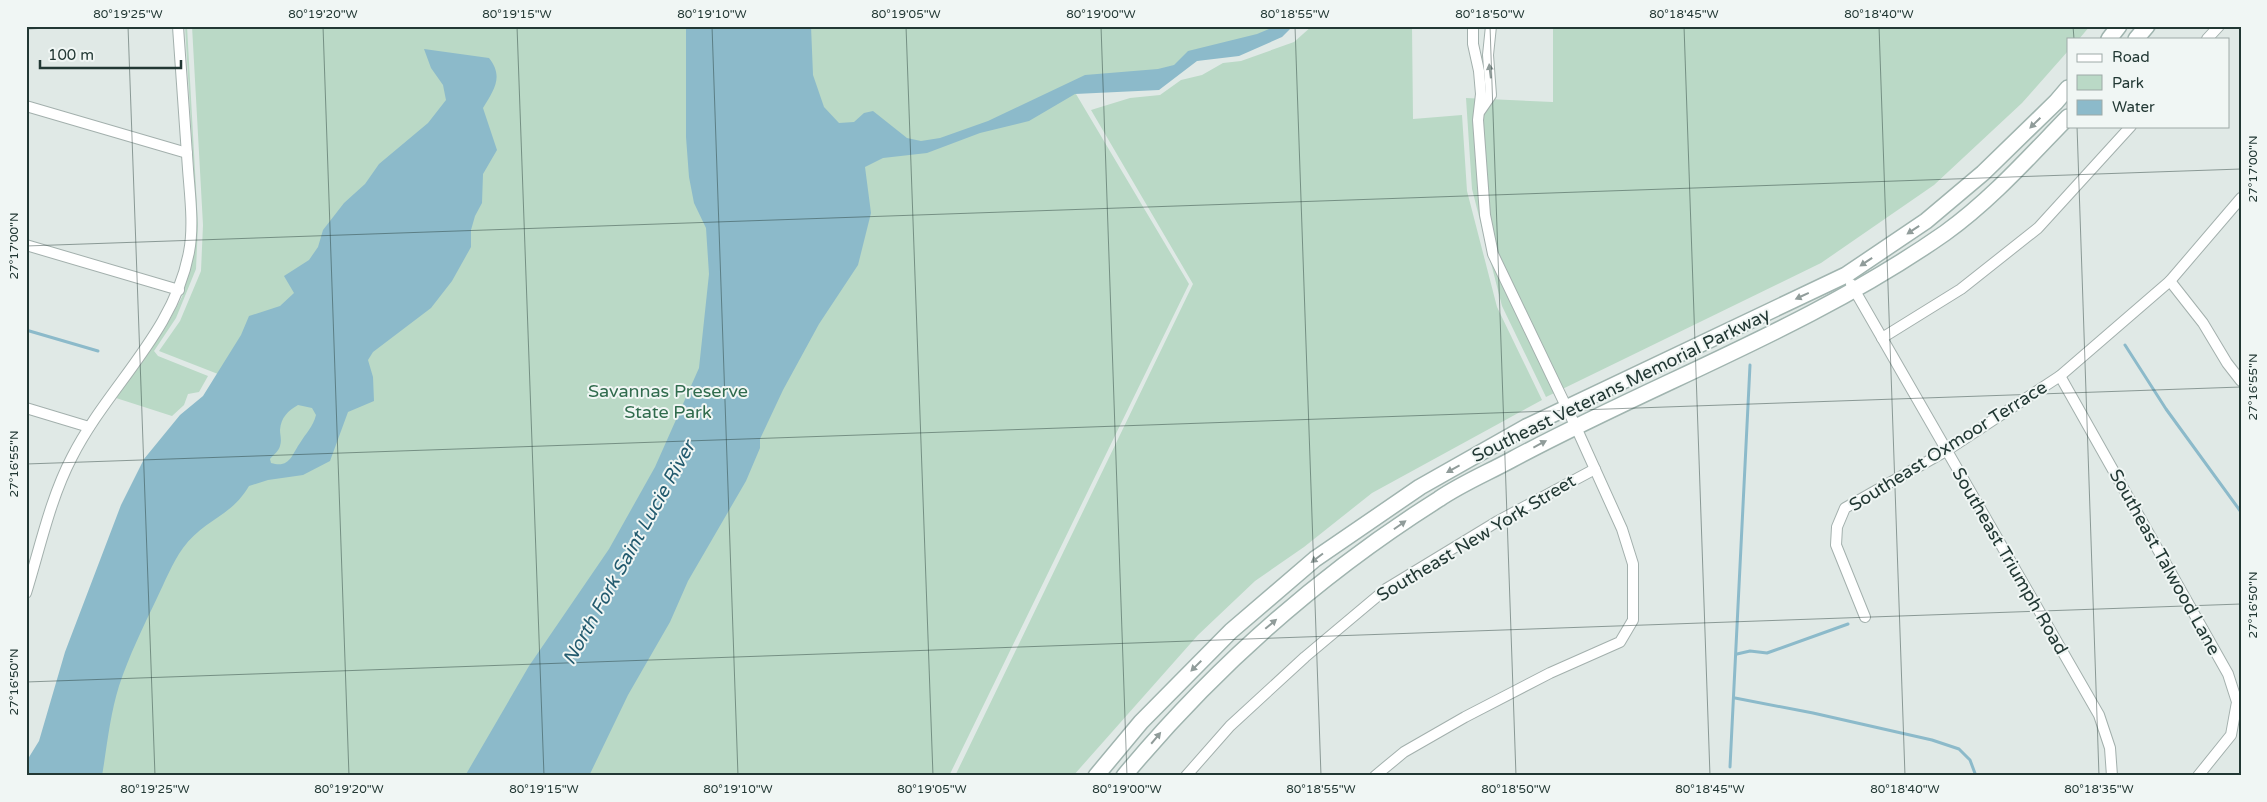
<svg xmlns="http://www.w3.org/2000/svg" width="2267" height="802" viewBox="0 0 2267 802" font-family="'Varela Round',sans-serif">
  <rect width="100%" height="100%" fill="#e0e9e6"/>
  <g fill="#bad9c6">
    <path d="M 185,26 L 187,26 L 198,225 L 196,269 L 176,318 L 154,351 L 158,356 L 208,376 L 199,392 L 188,394 L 184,405 L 172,416 L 116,398 L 165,328 L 182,297 L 194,251 L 196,209 Z"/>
    <path d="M 192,26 L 1275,26 L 1265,39 L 1153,75 L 1073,89 L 1189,284 L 949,776 L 61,776 L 241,383 L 159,351 L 180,321 L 201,271 L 203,225 Z"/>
    <path d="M 1312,26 L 1412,26 L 1413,119 L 1462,115 L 1467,191 L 1497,307 L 1542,400 L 1372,493 L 1304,547 L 1255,581 L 1198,635 L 1073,776 L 955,776 L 1193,284 L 1091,110 L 1130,98 L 1160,95 L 1181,80 L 1202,75 L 1223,63 L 1241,61 L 1294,42 Z"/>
    <path d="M 1553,26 L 2090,26 L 2079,39 L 2068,39 L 2068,51 L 2022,103 L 1934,185 L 1821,263 L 1546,397 L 1502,306 L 1472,189 L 1466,98 L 1553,102 Z"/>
  </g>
  <g fill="#8cbaca" fill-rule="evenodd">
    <path d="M 686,26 L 811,26 L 813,75 L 824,107 L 839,123 L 854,122 L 864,113 L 873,111 L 907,138 L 921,141 L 940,138 L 988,121 L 1085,75 L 1158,69 L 1174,65 L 1188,51 L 1257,34 L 1276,26 L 1293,26 L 1282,37 L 1239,56 L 1197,61 L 1159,90 L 1075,94 L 1029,121 L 980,133 L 927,153 L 883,158 L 865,167 L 871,213 L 858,265 L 819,324 L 783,390 L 760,439 L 760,448 L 746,481 L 688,581 L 670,622 L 628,695 L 589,776 L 465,776 L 529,666 L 609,549 L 655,467 L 699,368 L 709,274 L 706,228 L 694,203 L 689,177 L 686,137 Z"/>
    <path d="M 424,49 L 489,58 C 504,77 494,90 483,108 L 497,150 L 483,174 L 482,203 L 475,216 L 471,230 L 471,247 L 452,281 L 431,308 L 373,352 L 368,360 L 373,377 L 374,401 L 348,412 L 330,461 L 303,475 L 268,480 L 249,486 C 231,517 203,520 183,548 C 172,563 165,582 157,598 C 143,627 129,656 119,686 C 110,715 107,746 102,776 L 26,776 L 26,762 L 39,741 L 65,652 L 121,505 L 144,459 L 180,415 L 203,396 L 241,335 L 249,316 L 280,306 L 294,293 L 284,276 L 309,260 L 318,247 L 323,230 L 344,203 L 365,184 L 379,164 L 428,123 L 446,100 L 443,85 L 431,68 ZM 298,405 L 312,408 L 316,415 C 313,427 306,433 300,443 C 292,454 290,469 271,463 L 270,459 C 273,455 279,451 280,446 C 282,440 280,435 280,430 C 281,417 288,411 298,405 Z"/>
  </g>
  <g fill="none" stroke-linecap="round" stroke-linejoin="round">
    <g stroke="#8cbaca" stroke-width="3">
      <path d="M 26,330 L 98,351"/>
      <path d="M 2125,345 L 2166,409 L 2241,512"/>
      <path d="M 1737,654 L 1750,651 L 1767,653 L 1848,624"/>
      <path d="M 1735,698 L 1813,713 L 1932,740 L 1959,749 L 1970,760 L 1976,776"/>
      <path d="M 1730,767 L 1750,365"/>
    </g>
    <g stroke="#a3b0ad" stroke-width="12">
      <g id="minor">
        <path d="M 2207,39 L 2219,26"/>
        <path d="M 26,106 L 187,153"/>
        <path d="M 1480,111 L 1491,95 L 1488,55 L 1491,26"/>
        <path d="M 26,245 L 179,290"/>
        <path d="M 2170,281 L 2203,323 L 2227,363 L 2241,381"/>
        <path d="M 1851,284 L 2099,715 L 2110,748 L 2112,776"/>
        <path d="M 1882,338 L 1961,289 L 2038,228 L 2131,126"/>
        <path d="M 2060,376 L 2228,674 L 2237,702 L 2231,735 L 2198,776"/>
        <path d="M 26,408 L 89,427"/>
        <path d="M 26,593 C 40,548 50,499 72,457 C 108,386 174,333 189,252 C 194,226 190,196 188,169 C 185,122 181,74 178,26"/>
        <path d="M 1865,617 L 1836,545 L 1837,527 L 1845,508 L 1946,451 L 2060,376 L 2170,281 L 2241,198"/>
        <path d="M 1186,776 L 1230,726 L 1305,657 L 1386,589 L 1498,521 L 1595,469"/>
        <path d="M 1375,776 L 1404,752 L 1465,717 L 1550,673 L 1620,642 L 1633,620 L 1633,564 L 1622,529 L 1575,425 L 1493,254 L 1485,215 L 1478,120 L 1481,94 L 1479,71 L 1473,44 L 1473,26"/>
      </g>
    </g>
    <g stroke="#a0b4af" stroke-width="18">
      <g id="secondary">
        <path d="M 2109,39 L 2119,26"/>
        <path d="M 2136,39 L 2147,26"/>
        <path d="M 1096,776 L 1141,722 L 1231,631 L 1315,559 L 1420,487 L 1526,427 L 1846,275 L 1926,221 L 1983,173 L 2056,102 L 2068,88"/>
        <path d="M 1124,776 C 1214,668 1320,574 1439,499 C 1461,484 1487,473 1511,460 C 1654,383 1811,327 1945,233 C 1991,200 2029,157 2068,117"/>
      </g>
    </g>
    <use href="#minor" stroke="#fff" stroke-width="10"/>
    <use href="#secondary" stroke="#fff" stroke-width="15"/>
  </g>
  <defs><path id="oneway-solid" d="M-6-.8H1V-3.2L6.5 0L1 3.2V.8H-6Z" transform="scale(1.25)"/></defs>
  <g fill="#909c9a">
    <use href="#oneway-solid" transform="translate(1490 71) rotate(-97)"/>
    <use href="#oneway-solid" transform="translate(2035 123) rotate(136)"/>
    <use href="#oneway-solid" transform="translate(1913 230) rotate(146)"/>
    <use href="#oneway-solid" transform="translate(1866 262) rotate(146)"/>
    <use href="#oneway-solid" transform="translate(1802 296) rotate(155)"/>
    <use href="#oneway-solid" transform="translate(1540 444) rotate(-28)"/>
    <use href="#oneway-solid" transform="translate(1453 469) rotate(151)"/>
    <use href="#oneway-solid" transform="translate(1400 525) rotate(-35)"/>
    <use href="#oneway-solid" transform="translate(1317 558) rotate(143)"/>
    <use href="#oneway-solid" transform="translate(1271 624) rotate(-40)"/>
    <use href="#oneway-solid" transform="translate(1196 666) rotate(135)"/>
    <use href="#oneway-solid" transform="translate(1156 738) rotate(-50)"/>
  </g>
  <path fill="none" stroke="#223834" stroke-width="1" stroke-opacity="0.45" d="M 128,26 L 155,776M 323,26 L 349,776M 517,26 L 544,776M 712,26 L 738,776M 906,26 L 933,776M 1101,26 L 1127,776M 1295,26 L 1321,776M 1490,26 L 1516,776M 1684,26 L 1710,776M 1879,26 L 1905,776M 2073,26 L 2074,39M 26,29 L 99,26M 2077,126 L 2099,776M 26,246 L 2241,169M 26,464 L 2241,387M 26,682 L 2241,604"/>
  <g text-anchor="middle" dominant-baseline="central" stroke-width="4" stroke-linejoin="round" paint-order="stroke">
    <g font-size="18" fill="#223834" stroke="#f0f6f4">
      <text transform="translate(1621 385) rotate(-26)">Southeast Veterans Memorial Parkway</text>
      <text transform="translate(1948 446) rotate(-32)">Southeast Oxmoor Terrace</text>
      <text transform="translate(1476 538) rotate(-31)">Southeast New York Street</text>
      <text transform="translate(2010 561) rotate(60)">Southeast Triumph Road</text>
      <text transform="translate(2165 562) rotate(61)">Southeast Talwood Lane</text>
    </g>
    <g font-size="18" fill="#306b4d" stroke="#f0f6f4">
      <text x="668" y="391">Savannas Preserve<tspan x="668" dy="21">State Park</tspan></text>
    </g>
    <g font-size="19" font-style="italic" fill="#225a6e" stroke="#f0f6f4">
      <text transform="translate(629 553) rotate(-61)">North Fork Saint Lucie River</text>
    </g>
  </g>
  <rect width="2267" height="802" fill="none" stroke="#f0f6f4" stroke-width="55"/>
  <rect x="2067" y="38" width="162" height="90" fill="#f0f6f4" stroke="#9eaaa7"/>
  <rect x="2077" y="54" width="25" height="8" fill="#ffffff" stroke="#9eaaa7"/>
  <text x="2112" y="62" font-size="15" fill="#223834">Road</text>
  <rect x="2077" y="75" width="25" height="15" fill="#bad9c6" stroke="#9eaaa7"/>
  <text x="2112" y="88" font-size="15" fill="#223834">Park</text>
  <rect x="2077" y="100" width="25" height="15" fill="#8cbaca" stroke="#9eaaa7"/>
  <text x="2112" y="112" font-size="15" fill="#223834">Water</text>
  <path d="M40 60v8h141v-8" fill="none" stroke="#223834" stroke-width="2.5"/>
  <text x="48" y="60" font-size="15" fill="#223834" stroke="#f0f6f4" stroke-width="4" paint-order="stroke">100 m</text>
  <rect x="28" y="28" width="2212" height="746" fill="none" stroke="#223834" stroke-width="2"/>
  <g font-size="12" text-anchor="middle" fill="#223834">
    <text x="128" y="18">80°19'25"W</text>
    <text x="323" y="18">80°19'20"W</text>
    <text x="517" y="18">80°19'15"W</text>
    <text x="712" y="18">80°19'10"W</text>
    <text x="906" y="18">80°19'05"W</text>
    <text x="1101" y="18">80°19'00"W</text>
    <text x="1295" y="18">80°18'55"W</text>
    <text x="1490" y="18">80°18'50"W</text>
    <text x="1684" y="18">80°18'45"W</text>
    <text x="1879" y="18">80°18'40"W</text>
    <text transform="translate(2253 169) rotate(-90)" y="4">27°17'00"N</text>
    <text transform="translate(14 246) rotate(-90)" y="4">27°17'00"N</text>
    <text transform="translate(2253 387) rotate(-90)" y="4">27°16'55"N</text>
    <text transform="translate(14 464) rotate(-90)" y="4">27°16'55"N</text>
    <text transform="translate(2253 605) rotate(-90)" y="4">27°16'50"N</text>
    <text transform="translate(14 682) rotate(-90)" y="4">27°16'50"N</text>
    <text x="155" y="793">80°19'25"W</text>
    <text x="349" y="793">80°19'20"W</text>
    <text x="544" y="793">80°19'15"W</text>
    <text x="738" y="793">80°19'10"W</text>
    <text x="932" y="793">80°19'05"W</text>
    <text x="1127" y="793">80°19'00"W</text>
    <text x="1321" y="793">80°18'55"W</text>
    <text x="1516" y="793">80°18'50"W</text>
    <text x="1710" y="793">80°18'45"W</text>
    <text x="1905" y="793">80°18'40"W</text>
    <text x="2099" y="793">80°18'35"W</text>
  </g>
</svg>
